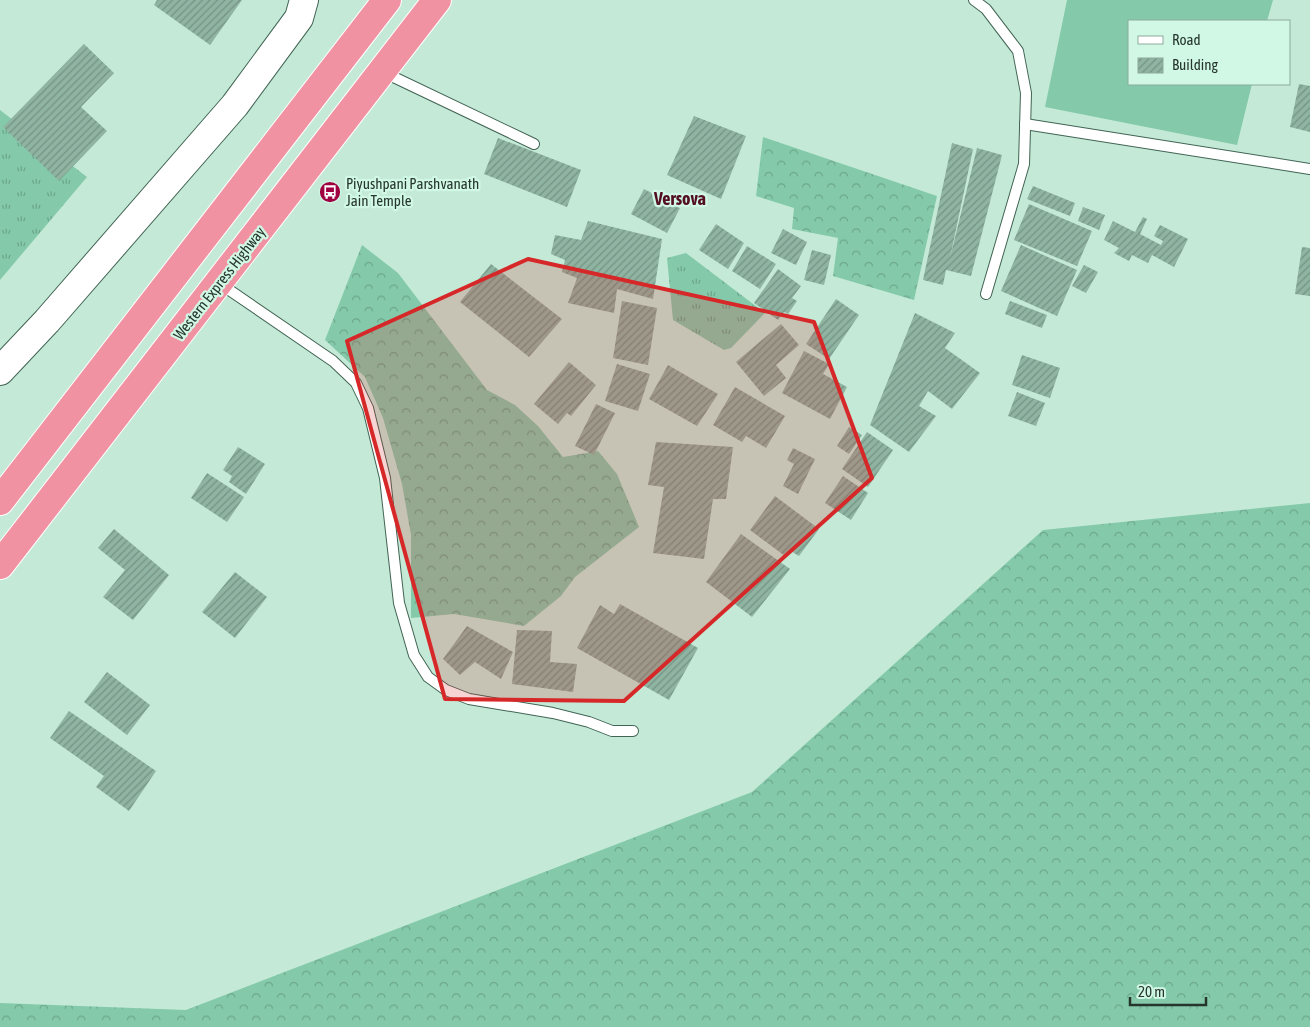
<svg xmlns="http://www.w3.org/2000/svg" width="1310" height="1027" viewBox="0 0 1310 1027" font-family="'Asap Condensed',sans-serif">
  <defs>
    <pattern id="grass-tufts" width="24" height="20" patternUnits="userSpaceOnUse" patternTransform="scale(1.25)"><rect width="24" height="20" fill="#84caaa"/><path d="M3 7l-1-3M5 7V3M7 7l1-3M15 17l-1-3M17 17v-4M19 17l1-3" fill="none" stroke="#6ca58b"/></pattern>
    <pattern id="forest-crowns" width="20" height="18" patternUnits="userSpaceOnUse" patternTransform="scale(1.25)"><rect width="20" height="18" fill="#84caaa"/><path d="M2 6a3 3 0 1 1 6 0M12 15a3 3 0 1 1 6 0" fill="none" stroke="#6ca58b"/></pattern>
    <pattern id="building-hatch" width="6" height="6" patternUnits="userSpaceOnUse" patternTransform="scale(1.25)"><rect width="6" height="6" fill="#8fb4a2"/><path d="M-1 1l2-2M0 6l6-6M5 7l2-2" fill="none" stroke="#759384"/></pattern>
  </defs>
  <rect width="100%" height="100%" fill="#c4ead7"/>
  <g fill="url(#grass-tufts)">
    <path d="M 0,110 L 87,177 L 0,280 Z"/>
    <path d="M 686,253 L 765,313 L 731,348 L 724,350 L 673,320 L 667,258 Z"/>
  </g>
  <g fill="url(#forest-crowns)">
    <path d="M 763,137 L 937,196 L 914,300 L 833,276 L 838,238 L 792,229 L 794,208 L 756,196 Z"/>
    <path d="M 362,245 L 398,273 L 487,390 L 515,405 L 538,426 L 563,457 L 598,451 L 617,474 L 639,527 L 575,577 L 561,596 L 524,626 L 454,614 L 411,618 L 411,535 L 402,484 L 383,418 L 365,377 L 325,340 Z"/>
    <path d="M 1310,503 L 1310,1027 L 0,1027 L 0,1003 L 186,1010 L 752,792 L 1043,530 Z"/>
  </g>
  <path fill="#84caaa" d="M 1067,0 L 1273,0 L 1267,21 L 1129,21 L 1129,84 L 1252,84 L 1237,145 L 1045,107 Z"/>
  <g fill="url(#building-hatch)">
    <path d="M 157,0 L 242,0 L 210,45 L 154,5 Z"/>
    <path d="M 84,44 L 114,73 L 81,107 L 107,131 L 59,181 L 3,127 Z"/>
    <path d="M 1299,84 L 1310,86 L 1310,132 L 1290,127 Z"/>
    <path d="M 694,116 L 746,136 L 721,199 L 667,175 Z"/>
    <path d="M 498,138 L 581,170 L 567,207 L 484,174 Z"/>
    <path d="M 952,143 L 973,149 L 950,258 L 977,148 L 1002,155 L 971,276 L 946,270 L 943,285 L 923,280 Z"/>
    <path d="M 1033,186 L 1075,203 L 1070,216 L 1027,199 Z"/>
    <path d="M 644,189 L 680,208 L 667,233 L 631,214 Z"/>
    <path d="M 1029,204 L 1092,231 L 1077,266 L 1014,240 Z"/>
    <path d="M 1083,207 L 1105,215 L 1099,230 L 1078,221 Z"/>
    <path d="M 1143,217 L 1147,219 L 1140,234 L 1161,245 L 1163,241 L 1154,236 L 1160,225 L 1188,239 L 1174,267 L 1152,255 L 1148,263 L 1132,255 L 1129,261 L 1114,253 L 1119,248 L 1104,240 L 1113,221 L 1135,232 Z"/>
    <path d="M 588,221 L 662,239 L 653,299 L 617,289 L 614,313 L 568,303 L 577,278 L 562,272 L 565,260 L 551,254 L 555,235 L 581,240 Z"/>
    <path d="M 716,224 L 744,243 L 728,269 L 699,250 Z"/>
    <path d="M 783,229 L 807,242 L 796,265 L 771,253 Z"/>
    <path d="M 1021,245 L 1077,270 L 1057,316 L 1001,291 Z"/>
    <path d="M 747,246 L 776,264 L 760,289 L 732,271 Z"/>
    <path d="M 1302,247 L 1310,248 L 1310,296 L 1295,294 Z"/>
    <path d="M 812,250 L 831,255 L 824,285 L 804,280 Z"/>
    <path d="M 491,264 L 562,319 L 529,357 L 460,302 Z"/>
    <path d="M 1084,265 L 1098,272 L 1086,293 L 1072,286 Z"/>
    <path d="M 778,269 L 801,286 L 792,298 L 797,301 L 788,314 L 784,312 L 778,320 L 754,303 Z"/>
    <path d="M 836,299 L 859,315 L 829,359 L 806,344 Z"/>
    <path d="M 622,301 L 657,308 L 648,365 L 613,358 Z"/>
    <path d="M 1010,301 L 1047,315 L 1042,328 L 1005,314 Z"/>
    <path d="M 915,313 L 955,333 L 945,348 L 980,373 L 952,409 L 928,391 L 919,406 L 936,416 L 909,452 L 870,425 Z"/>
    <path d="M 781,324 L 799,345 L 776,365 L 786,378 L 764,396 L 736,362 Z"/>
    <path d="M 804,351 L 829,364 L 823,374 L 847,387 L 830,419 L 782,393 Z"/>
    <path d="M 1022,355 L 1060,368 L 1050,398 L 1012,385 Z"/>
    <path d="M 569,362 L 596,385 L 571,416 L 567,413 L 558,424 L 534,404 Z"/>
    <path d="M 617,364 L 650,374 L 638,411 L 605,401 Z"/>
    <path d="M 668,365 L 718,394 L 697,426 L 649,399 Z"/>
    <path d="M 735,387 L 785,416 L 766,448 L 746,436 L 742,442 L 713,425 Z"/>
    <path d="M 1017,392 L 1045,403 L 1036,426 L 1008,416 Z"/>
    <path d="M 596,404 L 615,413 L 594,455 L 575,446 Z"/>
    <path d="M 849,427 L 862,435 L 849,454 L 837,446 Z"/>
    <path d="M 867,432 L 893,450 L 868,487 L 842,469 Z"/>
    <path d="M 656,442 L 733,447 L 726,499 L 713,499 L 704,559 L 653,553 L 664,487 L 648,485 Z"/>
    <path d="M 238,447 L 265,464 L 246,494 L 229,482 L 232,476 L 223,470 Z"/>
    <path d="M 793,448 L 815,459 L 798,494 L 783,486 L 794,464 L 787,460 Z"/>
    <path d="M 207,473 L 244,497 L 227,522 L 191,498 Z"/>
    <path d="M 843,476 L 868,493 L 851,520 L 825,503 Z"/>
    <path d="M 775,496 L 819,529 L 799,556 L 789,550 L 785,556 L 750,530 Z"/>
    <path d="M 114,529 L 169,575 L 133,620 L 103,597 L 125,570 L 98,548 Z"/>
    <path d="M 741,534 L 790,569 L 752,617 L 706,582 Z"/>
    <path d="M 235,572 L 267,597 L 235,638 L 202,612 Z"/>
    <path d="M 620,604 L 698,648 L 669,700 L 577,648 L 600,605 L 614,614 Z"/>
    <path d="M 467,626 L 513,652 L 501,679 L 475,662 L 460,675 L 443,659 Z"/>
    <path d="M 517,630 L 552,631 L 550,662 L 577,664 L 573,692 L 512,684 Z"/>
    <path d="M 107,672 L 150,705 L 127,735 L 84,702 Z"/>
    <path d="M 69,711 L 156,771 L 129,811 L 96,787 L 104,776 L 50,738 Z"/>
  </g>
  <g fill="none" stroke-linecap="round" stroke-linejoin="round">
    <g stroke="#416454" stroke-width="12">
      <g id="lane">
        <path d="M 974,0 L 986,9 L 1018,51 L 1026,93 L 1024,164 L 986,294"/>
        <path d="M 383,72 L 534,144"/>
        <path d="M 1025,124 L 1310,169"/>
        <path d="M 219,283 L 333,361 L 356,383 L 368,408 L 385,478 L 399,603 L 414,655 L 428,677 L 446,690 L 469,699 L 553,713 L 589,722 L 612,731 L 633,731"/>
      </g>
    </g>
    <g stroke="#416454" stroke-width="30">
      <path id="secondary" d="M 0,371 L 47,321 L 235,105 L 299,18 L 304,0"/>
    </g>
    <g stroke="#fff" stroke-width="30">
      <g id="highway">
        <path d="M 0,501 L 387,0"/>
        <path d="M 0,565 L 437,0"/>
      </g>
    </g>
    <use href="#lane" stroke="#fff" stroke-width="10"/>
    <use href="#secondary" stroke="#fff" stroke-width="28"/>
    <use href="#highway" stroke="#f192a2" stroke-width="28"/>
  </g>
  <path fill="#d62828" fill-opacity="0.2" stroke="#d62828" stroke-width="4" stroke-linejoin="round" d="M 528,259 L 814,322 L 872,478 L 624,701 L 445,699 L 347,341 Z"/>
  <defs>
    <g id="bus-disc" transform="scale(1.125)"><circle r="9.5" fill="#9f0040" stroke="#d1f8e4"/><path d="M-5-6H5V4H4V6H2V4H-2V6H-4V4H-5ZM-3.5-4V0h7V-4ZM-3.5 1.2v1.5H-2V1.2ZM2 1.2v1.5H3.5V1.2Z" fill="#fff"/></g>
  </defs>
  <g fill-rule="evenodd">
    <use href="#bus-disc" x="330" y="192"/>
  </g>
  <g text-anchor="middle" dominant-baseline="central" stroke-width="4.5" stroke-linejoin="round" paint-order="stroke">
    <g font-size="15" fill="#26352e" stroke="#d1f8e4" text-anchor="start">
      <text x="346" y="183">Piyushpani Parshvanath<tspan x="346" dy="17">Jain Temple</tspan></text>
    </g>
    <g font-size="15" fill="#26352e" stroke="#d1f8e4">
      <text transform="translate(219 283) rotate(-52)">Western Express Highway</text>
    </g>
    <g font-size="18" font-weight="bold" fill="#530e22" stroke="#d1f8e4">
      <text x="680" y="198">Versova</text>
    </g>
  </g>
  <rect x="1128" y="20" width="162" height="65" fill="#d1f8e4" stroke="#8daa9b"/>
  <rect x="1138" y="36" width="25" height="8" fill="#ffffff" stroke="#8daa9b"/>
  <text x="1172" y="45" font-size="15" fill="#26352e">Road</text>
  <rect x="1138" y="58" width="25" height="15" fill="url(#building-hatch)" stroke="#8daa9b"/>
  <text x="1172" y="70" font-size="15" fill="#26352e">Building</text>
  <path d="M1130 997v8h76v-8" fill="none" stroke="#26352e" stroke-width="2.5"/>
  <text x="1138" y="997" font-size="15" fill="#26352e" stroke="#d1f8e4" stroke-width="4" paint-order="stroke">20 m</text>
</svg>
